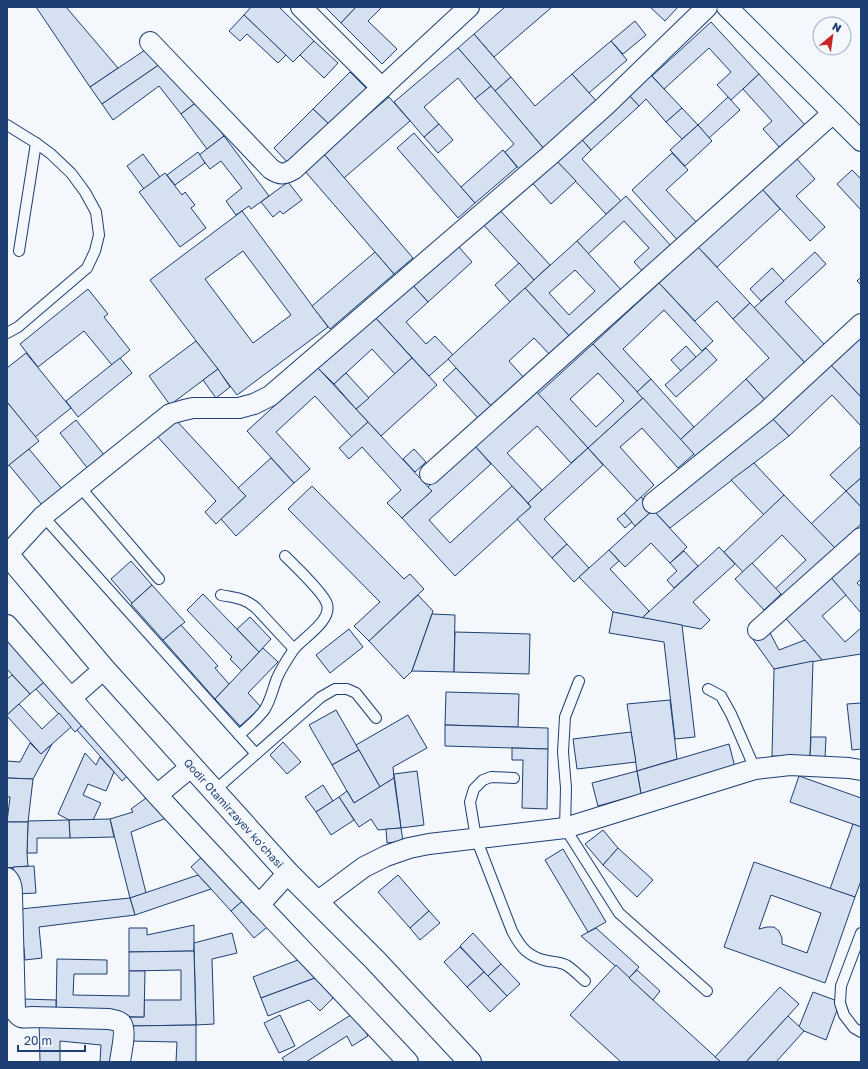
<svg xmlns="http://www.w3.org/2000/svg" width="868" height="1069" viewBox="0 0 868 1069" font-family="'Golos Text',sans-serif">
  <rect width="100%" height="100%" fill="#f4f7fb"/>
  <g fill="#d5e0f0" stroke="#1d3f73" fill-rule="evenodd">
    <path d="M 36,7 L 66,7 L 118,68 L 90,87 Z"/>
    <path d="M 251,7 L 279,7 L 314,41 L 293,62 L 244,15 Z"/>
    <path d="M 325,7 L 356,7 L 341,23 Z"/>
    <path d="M 356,7 L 382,7 L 368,21 L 397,49 L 382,64 L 341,23 Z"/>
    <path d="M 505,7 L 552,7 L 494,57 L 474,34 Z"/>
    <path d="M 650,7 L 678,7 L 665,21 Z"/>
    <path d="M 244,15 L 286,55 L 278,63 L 247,34 L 240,41 L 229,31 Z"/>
    <path d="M 635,21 L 646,35 L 623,54 L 611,41 Z"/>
    <path d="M 711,22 L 759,74 L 731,100 L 717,85 L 731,72 L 709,48 L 664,89 L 652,76 Z"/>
    <path d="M 474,34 L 511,77 L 495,91 L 458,48 Z"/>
    <path d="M 314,41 L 338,63 L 324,78 L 300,55 Z"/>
    <path d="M 611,41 L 627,60 L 589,93 L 572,74 Z"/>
    <path d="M 148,48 L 160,64 L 102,104 L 90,87 Z"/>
    <path d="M 458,48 L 491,86 L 475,99 L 458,78 L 424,107 L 439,124 L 424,137 L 394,102 Z"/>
    <path d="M 160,64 L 198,101 L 181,114 L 159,86 L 113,120 L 102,104 Z"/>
    <path d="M 646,70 L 682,108 L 666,122 L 646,99 L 639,106 L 624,90 Z"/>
    <path d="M 350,72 L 367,89 L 330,125 L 313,109 Z"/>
    <path d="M 572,74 L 599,104 L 545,150 L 495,91 L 511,77 L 535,106 Z"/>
    <path d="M 759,74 L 806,126 L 781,149 L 763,129 L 772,121 L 743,89 Z"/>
    <path d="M 491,86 L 545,150 L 521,171 L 505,152 L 514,144 L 475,99 Z"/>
    <path d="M 624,90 L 639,106 L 591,150 L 577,134 Z"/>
    <path d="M 389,97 L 410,121 L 344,178 L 323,153 Z"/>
    <path d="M 728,97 L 740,110 L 709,138 L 698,125 Z"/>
    <path d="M 198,101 L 224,136 L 207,149 L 181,114 Z"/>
    <path d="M 682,108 L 698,125 L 682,139 L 666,122 Z"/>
    <path d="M 313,109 L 330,125 L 290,165 L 274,148 Z"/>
    <path d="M 439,124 L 453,140 L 438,153 L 424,137 Z"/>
    <path d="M 698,125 L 712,141 L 685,166 L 670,150 Z"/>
    <path d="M 414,133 L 475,203 L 458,218 L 397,148 Z"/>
    <path d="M 577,134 L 591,150 L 582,159 L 621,201 L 606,214 L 552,156 Z"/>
    <path d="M 224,136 L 269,196 L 251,209 L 249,206 L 236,215 L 226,201 L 242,188 L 221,161 L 210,169 L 199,155 Z"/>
    <path d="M 503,150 L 517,167 L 475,203 L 461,187 Z"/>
    <path d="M 198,152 L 205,163 L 175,185 L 167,175 Z"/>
    <path d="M 323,153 L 413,258 L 394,274 L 304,170 Z"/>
    <path d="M 672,153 L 688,170 L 666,190 L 701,227 L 682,245 L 632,190 Z"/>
    <path d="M 143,154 L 160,177 L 144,189 L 127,166 Z"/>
    <path d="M 552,156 L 576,181 L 551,204 L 528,178 Z"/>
    <path d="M 796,158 L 815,179 L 796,196 L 825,227 L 810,241 L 762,189 Z"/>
    <path d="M 852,170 L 861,179 L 861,210 L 837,184 Z"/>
    <path d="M 165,173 L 182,195 L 185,192 L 195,205 L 191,208 L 206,228 L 180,247 L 139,192 Z"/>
    <path d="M 288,182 L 302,200 L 283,214 L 280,211 L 273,217 L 261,202 Z"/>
    <path d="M 762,189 L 780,209 L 717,267 L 698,247 Z"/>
    <path d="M 626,196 L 672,247 L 644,273 L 634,262 L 649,248 L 624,221 L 588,254 L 577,241 Z"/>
    <path d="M 496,206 L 550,265 L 534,280 L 480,221 Z"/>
    <path d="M 242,211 L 328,327 L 237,395 L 150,280 ZM 243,251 L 291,315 L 253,343 L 205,279 Z"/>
    <path d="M 452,239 L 472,262 L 428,302 L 408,280 Z"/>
    <path d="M 577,241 L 624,293 L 573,340 L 525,288 ZM 575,270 L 595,291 L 569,315 L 549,293 Z"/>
    <path d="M 698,247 L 750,303 L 733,319 L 717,301 L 695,321 L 659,283 Z"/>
    <path d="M 375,252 L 394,274 L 330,329 L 312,306 Z"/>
    <path d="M 815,252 L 826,264 L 785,302 L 825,345 L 805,363 L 754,308 Z"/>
    <path d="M 519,263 L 534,280 L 510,302 L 495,285 Z"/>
    <path d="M 772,268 L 784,281 L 761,301 L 750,289 Z"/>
    <path d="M 861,277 L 861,285 L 857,281 Z"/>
    <path d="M 410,282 L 428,302 L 406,322 L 426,344 L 435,336 L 453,355 L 429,376 L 373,315 Z"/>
    <path d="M 659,283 L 713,341 L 702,351 L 664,310 L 623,349 L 651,379 L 637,392 L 593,344 Z"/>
    <path d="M 525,288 L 573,340 L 552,357 L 534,338 L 509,361 L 525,379 L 492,407 L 448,359 Z"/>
    <path d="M 88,289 L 108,314 L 104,317 L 130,350 L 112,365 L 84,331 L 38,367 L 20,344 Z"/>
    <path d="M 750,303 L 805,363 L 765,400 L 746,379 L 769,358 L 733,319 Z"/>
    <path d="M 373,315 L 412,358 L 395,374 L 372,349 L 334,384 L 317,367 Z"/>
    <path d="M 861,334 L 861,397 L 829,363 Z"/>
    <path d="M 196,341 L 218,369 L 170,405 L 149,376 Z"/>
    <path d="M 593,344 L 643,398 L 588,448 L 538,394 ZM 598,373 L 624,401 L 596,427 L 570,399 Z"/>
    <path d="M 686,346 L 696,357 L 681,371 L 671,360 Z"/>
    <path d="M 706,348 L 717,360 L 676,397 L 665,385 Z"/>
    <path d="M 26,353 L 71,408 L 35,437 L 7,402 L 7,368 Z"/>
    <path d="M 120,358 L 132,373 L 78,417 L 66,401 Z"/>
    <path d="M 412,358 L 437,385 L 381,436 L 356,409 Z"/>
    <path d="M 829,363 L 861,397 L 861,426 L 832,395 L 789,436 L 772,418 Z"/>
    <path d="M 317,367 L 368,422 L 352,437 L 315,396 L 276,432 L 310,469 L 294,483 L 247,431 Z"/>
    <path d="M 456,368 L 492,407 L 479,419 L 443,380 Z"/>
    <path d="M 218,369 L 230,387 L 216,398 L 203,380 Z"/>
    <path d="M 346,373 L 369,398 L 356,409 L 334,384 Z"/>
    <path d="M 651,379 L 694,427 L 680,440 L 637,392 Z"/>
    <path d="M 746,379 L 765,400 L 699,460 L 680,440 Z"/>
    <path d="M 534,389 L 588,448 L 571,463 L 537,426 L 507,453 L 542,490 L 528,503 L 473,444 Z"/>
    <path d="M 643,398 L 694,454 L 678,468 L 642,428 L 620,447 L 654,485 L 637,501 L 588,448 Z"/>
    <path d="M 7,402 L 39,441 L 7,467 Z"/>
    <path d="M 174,418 L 246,496 L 216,524 L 205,512 L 216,501 L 156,435 Z"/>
    <path d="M 772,418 L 789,436 L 670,528 L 653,510 Z"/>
    <path d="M 76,420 L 109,461 L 92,474 L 60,433 Z"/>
    <path d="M 368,422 L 432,491 L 402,518 L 387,503 L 401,490 L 362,447 L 349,459 L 339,448 Z"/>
    <path d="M 473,444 L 491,464 L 429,520 L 450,543 L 512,486 L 531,507 L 455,576 L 402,518 L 432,491 L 428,487 Z"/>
    <path d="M 861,446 L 861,478 L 846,491 L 830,475 Z"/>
    <path d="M 588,448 L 603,465 L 544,519 L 567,544 L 552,558 L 517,519 L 531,507 L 528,503 Z"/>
    <path d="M 29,449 L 63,490 L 43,506 L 9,465 Z"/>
    <path d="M 414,449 L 426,462 L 415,472 L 403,459 Z"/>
    <path d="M 271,458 L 294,483 L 236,536 L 221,519 L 246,496 L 238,488 Z"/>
    <path d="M 754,463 L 784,495 L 764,515 L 731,480 Z"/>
    <path d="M 861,478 L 861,507 L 846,491 Z"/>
    <path d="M 312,486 L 404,579 L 410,574 L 424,589 L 369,641 L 354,626 L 380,602 L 288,509 Z"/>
    <path d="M 846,491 L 861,507 L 861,524 L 835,548 L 811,524 Z"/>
    <path d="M 784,495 L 835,548 L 784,597 L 775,589 L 806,560 L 782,535 L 743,572 L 724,552 Z"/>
    <path d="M 641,497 L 653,510 L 635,526 L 624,513 Z"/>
    <path d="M 653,510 L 687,547 L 670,563 L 651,543 L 625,567 L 609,550 Z"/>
    <path d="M 624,513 L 632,522 L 625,528 L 617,519 Z"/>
    <path d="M 567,544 L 589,568 L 574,582 L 552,558 Z"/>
    <path d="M 861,544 L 861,579 L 857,583 L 861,587 L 861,613 L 827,573 Z"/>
    <path d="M 719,547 L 735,564 L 693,602 L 710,620 L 701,629 L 642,618 Z"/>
    <path d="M 609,550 L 619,561 L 610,569 L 649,611 L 642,618 L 613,612 L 579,577 Z"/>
    <path d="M 684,551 L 698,566 L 674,588 L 667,580 L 677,571 L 670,563 Z"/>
    <path d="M 131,561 L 152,585 L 132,603 L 111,579 Z"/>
    <path d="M 752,563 L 781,594 L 764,610 L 735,579 Z"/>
    <path d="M 827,573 L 846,595 L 822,616 L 845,642 L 861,628 L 861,654 L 822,660 L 781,613 Z"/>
    <path d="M 152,585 L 185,622 L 163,640 L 131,604 Z"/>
    <path d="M 203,594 L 259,652 L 242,671 L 230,659 L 232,657 L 187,610 Z"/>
    <path d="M 418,595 L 433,611 L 412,671 L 404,679 L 369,641 Z"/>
    <path d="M 613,612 L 682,625 L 695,737 L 675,739 L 664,642 L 609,633 Z"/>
    <path d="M 432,614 L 455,615 L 454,672 L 412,671 Z"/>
    <path d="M 250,617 L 271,639 L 259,652 L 237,629 Z"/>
    <path d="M 181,625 L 218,666 L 215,668 L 229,684 L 215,699 L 163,640 Z"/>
    <path d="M 349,629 L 363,647 L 330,673 L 316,655 Z"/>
    <path d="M 768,629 L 779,650 L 805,640 L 822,660 L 774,669 L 752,638 Z"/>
    <path d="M 455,632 L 530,634 L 529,674 L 454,672 Z"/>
    <path d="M 7,634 L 49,678 L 30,694 L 7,669 Z"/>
    <path d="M 263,648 L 278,662 L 248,693 L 261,707 L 240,726 L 215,699 Z"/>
    <path d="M 813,661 L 810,758 L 772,756 L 774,669 Z"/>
    <path d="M 12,675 L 30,694 L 7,715 L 7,679 Z"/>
    <path d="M 49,678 L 87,721 L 75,732 L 36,689 Z"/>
    <path d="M 446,692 L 519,694 L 518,727 L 445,725 Z"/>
    <path d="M 670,700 L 677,759 L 637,771 L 627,704 Z"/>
    <path d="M 861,703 L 861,749 L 852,750 L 847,704 Z"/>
    <path d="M 19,704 L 42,729 L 59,713 L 71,727 L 41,754 L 7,716 L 7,715 Z"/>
    <path d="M 336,710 L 359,750 L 332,765 L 309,725 Z"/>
    <path d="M 408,715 L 427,748 L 393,767 L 394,778 L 380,787 L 356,745 Z"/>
    <path d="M 87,721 L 132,772 L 122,781 L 77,730 Z"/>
    <path d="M 445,725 L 548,728 L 548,749 L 445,746 Z"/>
    <path d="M 631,732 L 636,762 L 577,769 L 573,739 Z"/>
    <path d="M 811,737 L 826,737 L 825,758 L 810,758 Z"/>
    <path d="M 283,742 L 301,762 L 287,774 L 270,755 Z"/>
    <path d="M 30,743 L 41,754 L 52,744 L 33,779 L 7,778 L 7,761 L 20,762 Z"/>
    <path d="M 729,744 L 735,767 L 641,794 L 637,771 Z"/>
    <path d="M 512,748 L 548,749 L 547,809 L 522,808 L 523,760 L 512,760 Z"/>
    <path d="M 359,750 L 380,787 L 354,803 L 332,765 Z"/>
    <path d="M 85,753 L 96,765 L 100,757 L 114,772 L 106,791 L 88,784 L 83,795 L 101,803 L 93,820 L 69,820 L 58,814 Z"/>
    <path d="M 417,771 L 424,825 L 401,828 L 394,774 Z"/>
    <path d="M 637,771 L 641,794 L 598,806 L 592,783 Z"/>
    <path d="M 799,776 L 861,798 L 861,827 L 790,802 Z"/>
    <path d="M 7,778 L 33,779 L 28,822 L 7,822 L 10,797 L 7,797 Z"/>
    <path d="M 394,778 L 401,828 L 378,830 L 371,819 L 359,827 L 339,797 L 347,791 L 354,803 Z"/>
    <path d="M 323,785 L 333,801 L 316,812 L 305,797 Z"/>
    <path d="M 153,793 L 174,815 L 131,832 L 146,893 L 130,898 L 110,819 L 133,812 L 131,809 Z"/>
    <path d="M 339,797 L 354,820 L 331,835 L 316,812 Z"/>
    <path d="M 110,819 L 114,837 L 70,838 L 69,820 Z"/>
    <path d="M 69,820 L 70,838 L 37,838 L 37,853 L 27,853 L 28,821 Z"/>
    <path d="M 7,822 L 28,822 L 27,853 L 28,866 L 7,868 Z"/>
    <path d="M 853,824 L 861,827 L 861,881 L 855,897 L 830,889 Z"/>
    <path d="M 401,828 L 403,841 L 387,843 L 386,829 Z"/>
    <path d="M 603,830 L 618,848 L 603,865 L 585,844 Z"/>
    <path d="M 618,848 L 653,880 L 637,897 L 603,865 Z"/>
    <path d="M 563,849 L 606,922 L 588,932 L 545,860 Z"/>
    <path d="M 207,852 L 247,897 L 231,911 L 191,867 Z"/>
    <path d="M 754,862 L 855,897 L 825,983 L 724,947 ZM 771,895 L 821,913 L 807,953 L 782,944 L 782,938 L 779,931 L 774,927 L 767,927 L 759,929 Z"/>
    <path d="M 34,866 L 36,893 L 15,894 L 13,867 Z"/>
    <path d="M 198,875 L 211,889 L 135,915 L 130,898 Z"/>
    <path d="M 398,875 L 429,911 L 410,928 L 378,892 Z"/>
    <path d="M 247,897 L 271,924 L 254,938 L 231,911 Z"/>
    <path d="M 130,898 L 135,915 L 39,927 L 42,958 L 25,960 L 20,909 Z"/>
    <path d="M 429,911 L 440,923 L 420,940 L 410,928 Z"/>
    <path d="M 194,925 L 194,951 L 129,952 L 129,928 L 147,928 L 147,935 Z"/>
    <path d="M 596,928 L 639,967 L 629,978 L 581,936 Z"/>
    <path d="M 232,933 L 237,953 L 212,959 L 214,1024 L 196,1025 L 194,943 Z"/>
    <path d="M 473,933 L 501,964 L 488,976 L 460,946 Z"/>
    <path d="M 460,947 L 484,972 L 467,987 L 444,962 Z"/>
    <path d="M 194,951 L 196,1025 L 129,1026 L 129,1017 L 144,1017 L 144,1000 L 181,1000 L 181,970 L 129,971 L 129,952 Z"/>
    <path d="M 57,959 L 107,960 L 107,974 L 74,974 L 73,995 L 129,996 L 129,971 L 145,971 L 144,1017 L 56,1015 Z"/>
    <path d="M 298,960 L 315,978 L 261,998 L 253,977 Z"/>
    <path d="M 501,964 L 520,984 L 507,996 L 488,976 Z"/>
    <path d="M 616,965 L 653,1000 L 721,1062 L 621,1062 L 570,1015 Z"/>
    <path d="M 637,970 L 660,991 L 653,1000 L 629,978 Z"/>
    <path d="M 484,972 L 507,996 L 490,1012 L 467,987 Z"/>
    <path d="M 315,978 L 334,997 L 320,1011 L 309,1000 L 268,1016 L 261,998 Z"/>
    <path d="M 780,987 L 799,1004 L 746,1062 L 721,1062 L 715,1057 Z"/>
    <path d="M 813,992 L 840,1002 L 826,1040 L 804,1031 L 799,1027 Z"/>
    <path d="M 23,999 L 56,1000 L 56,1015 L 27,1015 Z"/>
    <path d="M 354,1013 L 368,1036 L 352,1046 L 347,1036 L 306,1062 L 285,1062 L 282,1058 Z"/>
    <path d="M 280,1015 L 295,1046 L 279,1053 L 264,1023 Z"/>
    <path d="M 788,1016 L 804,1031 L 776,1062 L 746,1062 Z"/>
    <path d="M 39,1019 L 121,1026 L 118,1062 L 100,1062 L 101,1045 L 60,1041 L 60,1062 L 40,1062 Z"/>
    <path d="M 196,1025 L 196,1062 L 176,1062 L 177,1042 L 129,1041 L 129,1026 Z"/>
  </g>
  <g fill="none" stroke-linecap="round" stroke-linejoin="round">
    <g stroke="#1d3f73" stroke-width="12">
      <g id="service">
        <path d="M 7,125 L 36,143 L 51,154 L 71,173 L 85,192 L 96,212 L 99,235 L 95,251 L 87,268 L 18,327 L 7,333"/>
        <path d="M 19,251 L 36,143"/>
        <path d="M 80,487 L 159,579"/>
        <path d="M 43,516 L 256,754"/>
        <path d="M 221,595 C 235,598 245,598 256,608 L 294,649"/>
        <path d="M 579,681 L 565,717 L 563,752 L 566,788 L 565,828 L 619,913 L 707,991"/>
        <path d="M 708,689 L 721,696 L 731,714 L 755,769"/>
        <path d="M 239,735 C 248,727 258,719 265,709 C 271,699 273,688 277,678 C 280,671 290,655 294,649 C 304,637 332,621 327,604 C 324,593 294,565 285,556"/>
        <path d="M 514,778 L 491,777 L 483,780 L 474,789 L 470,802 L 476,838 L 512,931 C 521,948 528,957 548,961 C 554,962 560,962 566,965 C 573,969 579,976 585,981"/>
        <path d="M 214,791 L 321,697 L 335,689 L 347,689 L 356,693 L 376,718"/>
        <path d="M 861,933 L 841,986 L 840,1003 L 844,1015 L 854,1028 L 861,1032"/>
      </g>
    </g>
    <g stroke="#1d3f73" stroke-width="22">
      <g id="minor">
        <path d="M 301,7 L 382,88"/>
        <path d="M 727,7 L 861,141"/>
        <path d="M 150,42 L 271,169 C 280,175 284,175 294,169 L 469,7"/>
        <path d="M 430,474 L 833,113"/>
        <path d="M 653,503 L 767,411 L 861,324"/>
        <path d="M 7,555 L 43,516 L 170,414 L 184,410 L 193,408 L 239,408 L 254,404 L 270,396 L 548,157 L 606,105 L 707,7"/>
        <path d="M 7,625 C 57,682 106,739 157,795 C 240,886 325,973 408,1062"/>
        <path d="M 758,630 L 861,538"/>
        <path d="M 71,698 L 104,669"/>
        <path d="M 157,795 L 192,766"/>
        <path d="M 7,878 C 12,883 12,890 12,896 L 15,1011 C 20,1019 23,1018 32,1017 L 109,1019 C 112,1020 118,1020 121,1023 C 127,1030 121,1053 120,1062"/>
        <path d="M 317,902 L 364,867 L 386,856 L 409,848 L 429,844 L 565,828 L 755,769 L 790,765 L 849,768 L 861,770"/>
        <path d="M 259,905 L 288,873"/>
      </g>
    </g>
    <g stroke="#1d3f73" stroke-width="24">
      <path id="secondary" d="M 7,554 L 104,669 L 288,873 L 375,960 L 470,1062"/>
    </g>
    <use href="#service" stroke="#f4f7fb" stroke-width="10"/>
    <use href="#minor" stroke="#f4f7fb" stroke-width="20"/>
    <use href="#secondary" stroke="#f4f7fb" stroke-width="22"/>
  </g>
  <g text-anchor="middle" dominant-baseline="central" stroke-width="3" stroke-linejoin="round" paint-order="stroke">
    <g font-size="11" fill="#1d3f73" stroke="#f4f7fb">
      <text transform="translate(234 813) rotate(48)">Qodir Otamirzayev koʻchasi</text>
    </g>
  </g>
  <rect width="868" height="1069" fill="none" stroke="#1d3f73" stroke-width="16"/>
  <g transform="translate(832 36) rotate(29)"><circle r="19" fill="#f4f7fb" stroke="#9eadc5"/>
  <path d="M0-3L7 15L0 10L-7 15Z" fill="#c62828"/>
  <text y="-6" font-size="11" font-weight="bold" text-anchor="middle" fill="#1d3f73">N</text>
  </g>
  <path d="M18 1045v6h67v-6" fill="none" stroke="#1d3f73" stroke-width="2"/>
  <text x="24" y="1045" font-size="12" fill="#1d3f73" stroke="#f4f7fb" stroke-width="3" paint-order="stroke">20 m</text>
</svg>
